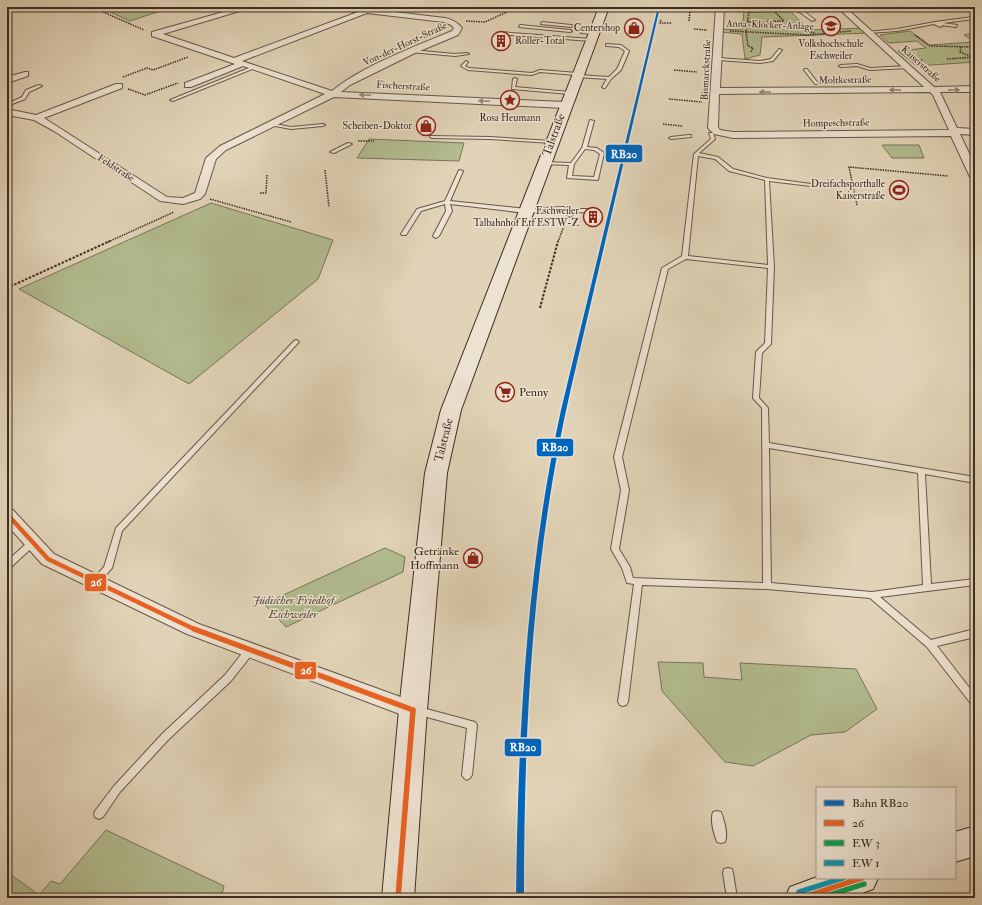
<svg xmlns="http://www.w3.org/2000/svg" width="982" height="905" viewBox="0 0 982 905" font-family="'IM FELL Double Pica',serif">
  <rect width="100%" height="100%" fill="#e1d3b7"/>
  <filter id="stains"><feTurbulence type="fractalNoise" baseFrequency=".005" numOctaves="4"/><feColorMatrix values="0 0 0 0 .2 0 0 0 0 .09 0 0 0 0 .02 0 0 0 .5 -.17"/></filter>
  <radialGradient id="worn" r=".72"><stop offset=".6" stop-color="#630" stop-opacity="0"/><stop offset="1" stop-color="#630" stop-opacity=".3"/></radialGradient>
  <g fill="#b2bc8f" stroke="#787459">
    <path d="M 123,7 L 180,7 L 169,8 L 130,21 L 108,11 Z"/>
    <path d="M 788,9 L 809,30 L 865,28 L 870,33 L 762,37 L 760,55 L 745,59 L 742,34 L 719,32 L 719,29 L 742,30 L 744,11 Z"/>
    <path d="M 910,31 L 929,45 L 975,42 L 964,35 L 969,34 L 975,38 L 975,62 L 917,66 L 898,51 L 926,48 L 917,41 L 889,43 L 880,35 Z"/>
    <path d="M 369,139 L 464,143 L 459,161 L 357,158 Z"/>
    <path d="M 882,145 L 919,145 L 924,158 L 892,158 Z"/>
    <path d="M 211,203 L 333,240 L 318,279 L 189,384 L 19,289 Z"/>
    <path d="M 385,548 L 405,557 L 403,572 L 286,627 L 264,604 Z"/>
    <path d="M 658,662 L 703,663 L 704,677 L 742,680 L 740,663 L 856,669 L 877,709 L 845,732 L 811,735 L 753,766 L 725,762 L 662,691 Z"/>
    <path d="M 106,830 L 224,886 L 221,898 L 7,898 L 7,872 L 39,895 L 51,881 L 60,884 Z"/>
  </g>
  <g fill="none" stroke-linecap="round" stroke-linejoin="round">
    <g stroke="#685648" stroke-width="2">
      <g id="lane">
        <path d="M 789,7 C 799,7 808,14 815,20 L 812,21 L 801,13 Z"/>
        <path d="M 973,17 L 974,19 L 943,23 L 957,25 L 956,27 L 941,25 L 942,26 L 940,27 L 934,24 L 897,31 L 869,33 L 867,32 L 897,29 L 935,22 Z"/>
        <path d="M 542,22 L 571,25 L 573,26 L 571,27 L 541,24 Z"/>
        <path d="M 520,25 L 570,30 L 572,31 L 570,32 L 519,27 Z"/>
        <path d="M 584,26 L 597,28 L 595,29 L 583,28 Z"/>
        <path d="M 582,31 L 595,33 L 593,34 L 581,33 Z"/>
        <path d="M 499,32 L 591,39 L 593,40 L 591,41 L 498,34 Z"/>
        <path d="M 606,44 L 621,45 L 629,51 L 621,70 L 611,79 L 605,88 L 604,88 L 602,87 L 607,79 L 577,77 L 575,76 L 576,75 L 540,72 L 532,75 L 468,70 L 461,66 L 466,61 L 468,62 L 465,66 L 469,68 L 532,73 L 540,70 L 577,73 L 579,74 L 578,75 L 609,77 L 617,69 L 625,51 L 619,47 L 607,46 L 606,46 Z"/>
        <path d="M 779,49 L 782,50 L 773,61 L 760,63 L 719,60 L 717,59 L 719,58 L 760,61 L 771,59 Z"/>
        <path d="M 411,50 L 455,54 L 467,53 L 469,54 L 455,56 L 410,52 L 410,50 Z"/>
        <path d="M 857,64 L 870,68 L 908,66 L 910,67 L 908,68 L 870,70 L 857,66 L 841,67 L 839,66 L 841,65 Z"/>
        <path d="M 254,66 L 257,67 L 173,101 L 170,100 Z"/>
        <path d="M 805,69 L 807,69 L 818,83 L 817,84 L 815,84 L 804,70 Z"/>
        <path d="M 515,78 L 517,79 L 515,87 L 570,92 L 572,93 L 570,94 L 512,89 L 513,79 Z"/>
        <path d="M 39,85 L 42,86 L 29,92 L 25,99 L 7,106 L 7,104 L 22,97 L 26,90 Z"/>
        <path d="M 590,120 L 594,121 L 587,147 L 597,148 L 604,153 L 598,180 L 567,178 L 569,165 L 542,164 L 542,163 L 544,162 L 571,163 L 582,148 ZM 585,149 L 594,150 L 600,154 L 594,177 L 572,176 L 574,164 Z"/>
        <path d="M 270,123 L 291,127 L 323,124 L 325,125 L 323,126 L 291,129 L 270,125 Z"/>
        <path d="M 709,133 L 713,133 L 715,139 L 699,153 L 718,157 L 733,169 L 767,178 L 811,184 L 813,185 L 811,186 L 769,181 L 774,267 L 771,344 L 762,353 L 759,398 L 768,408 L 769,443 L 975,477 L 975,483 L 925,474 L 931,584 L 975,579 L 975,585 L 880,597 L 931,640 L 975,629 L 975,637 L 937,646 L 975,695 L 975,706 L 972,705 L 927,647 L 870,598 L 767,589 L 642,585 L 628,702 L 626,705 L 623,706 L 620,705 L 618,702 L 634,584 L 627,583 L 622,568 L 611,549 L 621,490 L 614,457 L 662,268 L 682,256 L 694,154 L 711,139 ZM 698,156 L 715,159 L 729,171 L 765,180 L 768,265 L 688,256 ZM 686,259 L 768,268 L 765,343 L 756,352 L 753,398 L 762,408 L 763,583 L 633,578 L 630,567 L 619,549 L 629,490 L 622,457 L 668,269 ZM 769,448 L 918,473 L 923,585 L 872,592 L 771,583 Z"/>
        <path d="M 689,135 L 691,135 L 691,137 L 671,139 L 669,138 L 671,137 Z"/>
        <path d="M 430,136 L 490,137 L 552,141 L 554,142 L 552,143 L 490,139 L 432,138 L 430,137 Z"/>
        <path d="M 348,143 L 352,144 L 334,153 L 330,152 Z"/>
        <path d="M 459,170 L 463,171 L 450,201 L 526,209 L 563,207 L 568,209 L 597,209 L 600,211 L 597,213 L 572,212 L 573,215 L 570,217 L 567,215 L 567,213 L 562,210 L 526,213 L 450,204 L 452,211 L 439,236 L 436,238 L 434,237 L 433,236 L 446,211 L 445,204 L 421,211 L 406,235 L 402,235 L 401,234 L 417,209 L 445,201 Z"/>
        <path d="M 296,340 L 298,341 L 299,342 L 298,343 L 122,531 L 112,568 L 98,584 L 95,585 L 92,584 L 91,582 L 92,580 L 104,567 L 116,528 L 294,341 Z"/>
        <path d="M 32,540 L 35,541 L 36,543 L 35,545 L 10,568 L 7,569 L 7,561 L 29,541 Z"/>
        <path d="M 250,646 L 253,647 L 254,650 L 253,653 L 231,681 L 168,740 L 120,792 L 103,817 L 99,819 L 95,817 L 94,814 L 95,811 L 114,786 L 162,734 L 225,675 L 247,647 Z"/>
        <path d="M 419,707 L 475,722 L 477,725 L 472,775 L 470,778 L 467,780 L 464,778 L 462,775 L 467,728 L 416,714 L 414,711 L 416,708 Z"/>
        <path d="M 717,811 L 721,812 C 724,820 728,834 725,842 L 721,843 L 717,842 C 714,834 710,820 713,812 Z"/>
        <path d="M 728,868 L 732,869 L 733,873 L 737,898 L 727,898 L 723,873 L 724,869 Z"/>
      </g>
    </g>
    <g stroke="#685648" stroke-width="2">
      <g id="street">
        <path d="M 7,7 L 16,7 L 7,11 Z"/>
        <path d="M 241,7 L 253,7 L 163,34 L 234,58 L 358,12 L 334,9 L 330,7 L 352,7 L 445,18 C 453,20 457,22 462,28 L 458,35 L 415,53 L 350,85 L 341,92 L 565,102 L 569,105 L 565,108 L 334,97 L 226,150 L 216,159 L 205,194 L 200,199 L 183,204 L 160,201 L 54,131 L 34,120 L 7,115 L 7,109 L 36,115 L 116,84 L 122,84 L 122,88 L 44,118 L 167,197 L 183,198 L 195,193 L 206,158 L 220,146 L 325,94 L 243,66 L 191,87 L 185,87 L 185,83 L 235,64 L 152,36 L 152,32 ZM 367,13 L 444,22 L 451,25 L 454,28 L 452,31 C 414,47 364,65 332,91 L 242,61 Z"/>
        <path d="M 716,7 L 724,7 L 720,88 L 924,87 L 837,7 L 845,7 L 934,87 L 975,86 L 975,92 L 940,92 L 957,128 L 975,129 L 975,135 L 960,134 L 975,166 L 975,180 L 970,177 L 951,136 L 733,138 L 714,134 L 708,128 ZM 930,92 L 933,95 L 949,130 L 733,132 L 720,130 L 718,127 L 719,94 Z"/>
        <path d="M 25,72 L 28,72 L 28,76 L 7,83 L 7,77 Z"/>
        <path d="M 7,508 L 13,510 L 54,554 L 199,624 L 420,704 L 423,710 L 420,716 L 413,719 L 187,634 L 42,564 L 7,525 Z"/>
      </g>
    </g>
    <g stroke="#3f2c23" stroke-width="2">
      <g id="secondary">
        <path d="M 599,7 L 609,7 L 461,410 L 447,473 L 427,710 L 414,898 L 382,898 L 399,710 L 425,473 L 441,410 Z"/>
        <path d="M 975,826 L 975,856 L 955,862 L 955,832 Z"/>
        <path d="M 817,877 L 817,878 L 878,878 L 873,889 L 849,898 L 785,898 L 790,887 Z"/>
      </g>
    </g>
    <g stroke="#3f2c23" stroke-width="1.5" stroke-dasharray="1.5 1" stroke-linecap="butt">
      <path d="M 665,7 L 668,7"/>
      <path d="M 103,12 L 144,30"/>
      <path d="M 661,20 L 660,23 L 672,23"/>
      <path d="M 466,21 L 485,22 L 518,7"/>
      <path d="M 689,21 L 690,11 L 693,11 L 694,7"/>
      <path d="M 747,22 L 784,21 L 774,11"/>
      <path d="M 805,27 L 810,32 L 815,33"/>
      <path d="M 694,29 L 707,30"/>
      <path d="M 730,31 L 808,35 L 851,31"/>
      <path d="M 915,35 L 930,46 L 975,47"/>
      <path d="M 961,47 L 960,52 L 972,57"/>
      <path d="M 751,52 L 753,48 L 748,46 L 746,32 L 749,12 L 783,11"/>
      <path d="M 947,59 L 975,57"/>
      <path d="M 916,60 L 923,60"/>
      <path d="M 674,70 L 697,72"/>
      <path d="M 123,77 L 147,68 L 153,70 L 188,57"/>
      <path d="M 128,89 L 145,95 L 178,83"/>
      <path d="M 669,99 L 702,102"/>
      <path d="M 663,124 L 683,126"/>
      <path d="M 358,141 L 374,141"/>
      <path d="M 325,170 L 329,207"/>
      <path d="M 260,193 L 266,193 L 267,175"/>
      <path d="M 210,199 L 291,222"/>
      <path d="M 857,205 L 849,167 L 948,176"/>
      <path d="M 108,242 L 174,212"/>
      <path d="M 558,242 L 565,223"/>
    </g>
    <g stroke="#3f2c23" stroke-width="2" stroke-dasharray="2.5 1.5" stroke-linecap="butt">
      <path d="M 7,288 L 110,241"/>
      <path d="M 540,308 L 558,241"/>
    </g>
    <use href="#lane" fill="#ece2d0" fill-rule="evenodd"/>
    <use href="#street" fill="#ece2d0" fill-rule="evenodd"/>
    <use href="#secondary" fill="#ece2d0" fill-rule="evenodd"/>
    <g stroke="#ece2d0" stroke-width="8">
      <path id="bus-1-far1" d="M 7,514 L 48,559 L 196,630"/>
    </g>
    <g stroke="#ece2d0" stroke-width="8">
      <g id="bus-1">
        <path d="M 194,629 L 413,710"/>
        <path d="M 398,898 L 413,710"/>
        <path d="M 801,898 L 862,878"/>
      </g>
    </g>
    <g stroke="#ece2d0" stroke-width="8">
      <path id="bus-2" d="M 820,898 L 864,884"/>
    </g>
    <g stroke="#ece2d0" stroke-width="8">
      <path id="bus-3" d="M 799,892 L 843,878"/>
    </g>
    <use href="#bus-1-far1" stroke="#e96222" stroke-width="4.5"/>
    <use href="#bus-1" stroke="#e96222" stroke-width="5.5"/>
    <use href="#bus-2" stroke="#03a04f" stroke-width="5.5"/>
    <use href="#bus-3" stroke="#0996b4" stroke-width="5.5"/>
    <g stroke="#ece2d0" stroke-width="3">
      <path id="rail-1" d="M 658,7 L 660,7 L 571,388 C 532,557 524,725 524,898 L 516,898 C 518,734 526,570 561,410 Z"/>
    </g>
    <use href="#rail-1" fill="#0065bd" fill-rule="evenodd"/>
  </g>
  <defs><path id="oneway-solid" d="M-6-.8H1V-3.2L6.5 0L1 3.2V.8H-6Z"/></defs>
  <g fill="#96877a">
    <use href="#oneway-solid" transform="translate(895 90) rotate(179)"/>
    <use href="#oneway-solid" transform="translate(954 90) rotate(-1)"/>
    <use href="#oneway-solid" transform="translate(765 92) rotate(180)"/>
    <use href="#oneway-solid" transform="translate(365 95) rotate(-177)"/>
    <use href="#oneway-solid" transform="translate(484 101) rotate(-177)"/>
  </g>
  <defs>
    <g id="university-ring" transform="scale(1)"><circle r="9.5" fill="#ece2d0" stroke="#8f2418" stroke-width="1.5"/><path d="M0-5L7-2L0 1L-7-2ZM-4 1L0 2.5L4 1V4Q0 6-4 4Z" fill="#8f2418"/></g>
    <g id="shop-ring" transform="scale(1)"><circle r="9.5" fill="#ece2d0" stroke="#8f2418" stroke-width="1.5"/><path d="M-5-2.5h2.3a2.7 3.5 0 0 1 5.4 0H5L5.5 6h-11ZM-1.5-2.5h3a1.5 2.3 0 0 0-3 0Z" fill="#8f2418"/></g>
    <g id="building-ring" transform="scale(1)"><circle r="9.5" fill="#ece2d0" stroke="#8f2418" stroke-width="1.5"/><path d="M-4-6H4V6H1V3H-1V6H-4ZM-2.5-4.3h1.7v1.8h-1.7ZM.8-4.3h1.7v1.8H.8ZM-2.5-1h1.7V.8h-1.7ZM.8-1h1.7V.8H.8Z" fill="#8f2418"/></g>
    <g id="sight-ring" transform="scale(1)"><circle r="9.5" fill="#ece2d0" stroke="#8f2418" stroke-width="1.5"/><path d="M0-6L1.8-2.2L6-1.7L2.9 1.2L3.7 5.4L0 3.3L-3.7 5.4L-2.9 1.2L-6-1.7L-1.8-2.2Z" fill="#8f2418"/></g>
    <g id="stadium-ring" transform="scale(1)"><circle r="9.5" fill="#ece2d0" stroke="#8f2418" stroke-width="1.5"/><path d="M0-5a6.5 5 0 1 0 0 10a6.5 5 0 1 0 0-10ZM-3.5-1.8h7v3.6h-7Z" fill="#8f2418"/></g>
    <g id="supermarket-ring" transform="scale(1)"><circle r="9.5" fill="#ece2d0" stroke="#8f2418" stroke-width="1.5"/><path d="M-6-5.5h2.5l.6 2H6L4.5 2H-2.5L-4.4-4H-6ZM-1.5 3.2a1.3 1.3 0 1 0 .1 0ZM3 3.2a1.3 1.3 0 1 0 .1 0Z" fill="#8f2418"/></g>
  </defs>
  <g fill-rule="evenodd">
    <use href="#university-ring" x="831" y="26"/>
    <use href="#shop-ring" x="634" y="28"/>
    <use href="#building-ring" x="501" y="41"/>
    <use href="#sight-ring" x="510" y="100"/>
    <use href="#shop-ring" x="426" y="126"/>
    <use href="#stadium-ring" x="899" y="190"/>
    <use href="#building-ring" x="593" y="217"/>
    <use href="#supermarket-ring" x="505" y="392"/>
    <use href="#shop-ring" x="473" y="558"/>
  </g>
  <g text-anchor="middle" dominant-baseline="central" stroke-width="3" stroke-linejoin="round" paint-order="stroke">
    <g font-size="10" fill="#3f2c23" stroke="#ece2d0">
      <text transform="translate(770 25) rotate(2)">Anna-Klöcker-Anlage</text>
      <text transform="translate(405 44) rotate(-25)">Von-der-Horst-Straße</text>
      <text transform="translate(921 64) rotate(42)">Kaiserstraße</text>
      <text transform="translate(706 70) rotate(-87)">Bismarckstraße</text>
      <text transform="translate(845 80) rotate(-1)">Moltkestraße</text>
      <text transform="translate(403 86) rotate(3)">Fischerstraße</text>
      <text transform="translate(836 123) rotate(-1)">Hompeschstraße</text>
      <text transform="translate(116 168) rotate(33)">Feldstraße</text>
    </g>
    <g font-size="10" fill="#3f2c23" stroke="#ece2d0" text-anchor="end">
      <text x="620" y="28">Centershop</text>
      <text x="515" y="41" text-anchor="start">Roller-Total</text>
      <text x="831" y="44" text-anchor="middle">Volkshochschule<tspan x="831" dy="12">Eschweiler</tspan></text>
      <text x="510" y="118" text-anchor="middle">Rosa Heumann</text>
      <text x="412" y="126">Scheiben-Doktor</text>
      <text x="885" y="184">Dreifachsporthalle<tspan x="885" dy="12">Kaiserstraße</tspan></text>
      <text x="579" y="211">Eschweiler<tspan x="579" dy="12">Talbahnhof Etf ESTW-Z</tspan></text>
    </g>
    <g font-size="12" fill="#3f2c23" stroke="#ece2d0">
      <text transform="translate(554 135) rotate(-70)">Talstraße</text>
      <text transform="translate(444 440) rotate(-76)">Talstraße</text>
    </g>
    <g font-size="12" fill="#3f2c23" stroke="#ece2d0" text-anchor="start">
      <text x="519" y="392">Penny</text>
      <text x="459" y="551" text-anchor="end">Getränke<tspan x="459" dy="14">Hoffmann</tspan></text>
    </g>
    <g font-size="12" font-style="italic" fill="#564939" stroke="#ece2d0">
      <text x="293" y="600">Jüdischer Friedhof<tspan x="293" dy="14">Eschweiler</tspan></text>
    </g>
  </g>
  <g stroke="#ece2d0" stroke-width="1.5">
    <rect x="605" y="144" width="38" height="19" rx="4" fill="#0065bd"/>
    <rect x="536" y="438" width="38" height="19" rx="4" fill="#0065bd"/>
    <rect x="84" y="573" width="23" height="19" rx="4" fill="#e96222"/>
    <rect x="294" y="661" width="23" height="19" rx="4" fill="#e96222"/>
    <rect x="504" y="738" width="38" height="19" rx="4" fill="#0065bd"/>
  </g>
  <g font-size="11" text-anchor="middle" font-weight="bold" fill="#fff">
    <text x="624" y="158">RB20</text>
    <text x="555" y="451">RB20</text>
    <text x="96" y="586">26</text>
    <text x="306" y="674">26</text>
    <text x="523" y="751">RB20</text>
  </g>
  <rect width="982" height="905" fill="none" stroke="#e1d3b7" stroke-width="24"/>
  <rect x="8" y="8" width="966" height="889" fill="none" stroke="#3f2c23" stroke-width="2"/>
  <rect x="12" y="12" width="958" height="881" fill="none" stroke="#3f2c23"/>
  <rect x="816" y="787" width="140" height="92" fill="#ece2d0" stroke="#a7998b"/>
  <rect x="824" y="800" width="20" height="6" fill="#0065bd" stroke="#a7998b"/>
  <text x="852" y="807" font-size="12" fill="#3f2c23">Bahn RB20</text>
  <rect x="824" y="820" width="20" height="6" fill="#e96222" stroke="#a7998b"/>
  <text x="852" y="827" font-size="12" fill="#3f2c23">26</text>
  <rect x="824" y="840" width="20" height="6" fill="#03a04f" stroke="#a7998b"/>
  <text x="852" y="847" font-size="12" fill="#3f2c23">EW 3</text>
  <rect x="824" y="860" width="20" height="6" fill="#0996b4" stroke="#a7998b"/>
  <text x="852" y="867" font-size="12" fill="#3f2c23">EW 1</text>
  <rect width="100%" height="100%" filter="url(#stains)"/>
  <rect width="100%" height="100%" fill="url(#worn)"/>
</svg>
